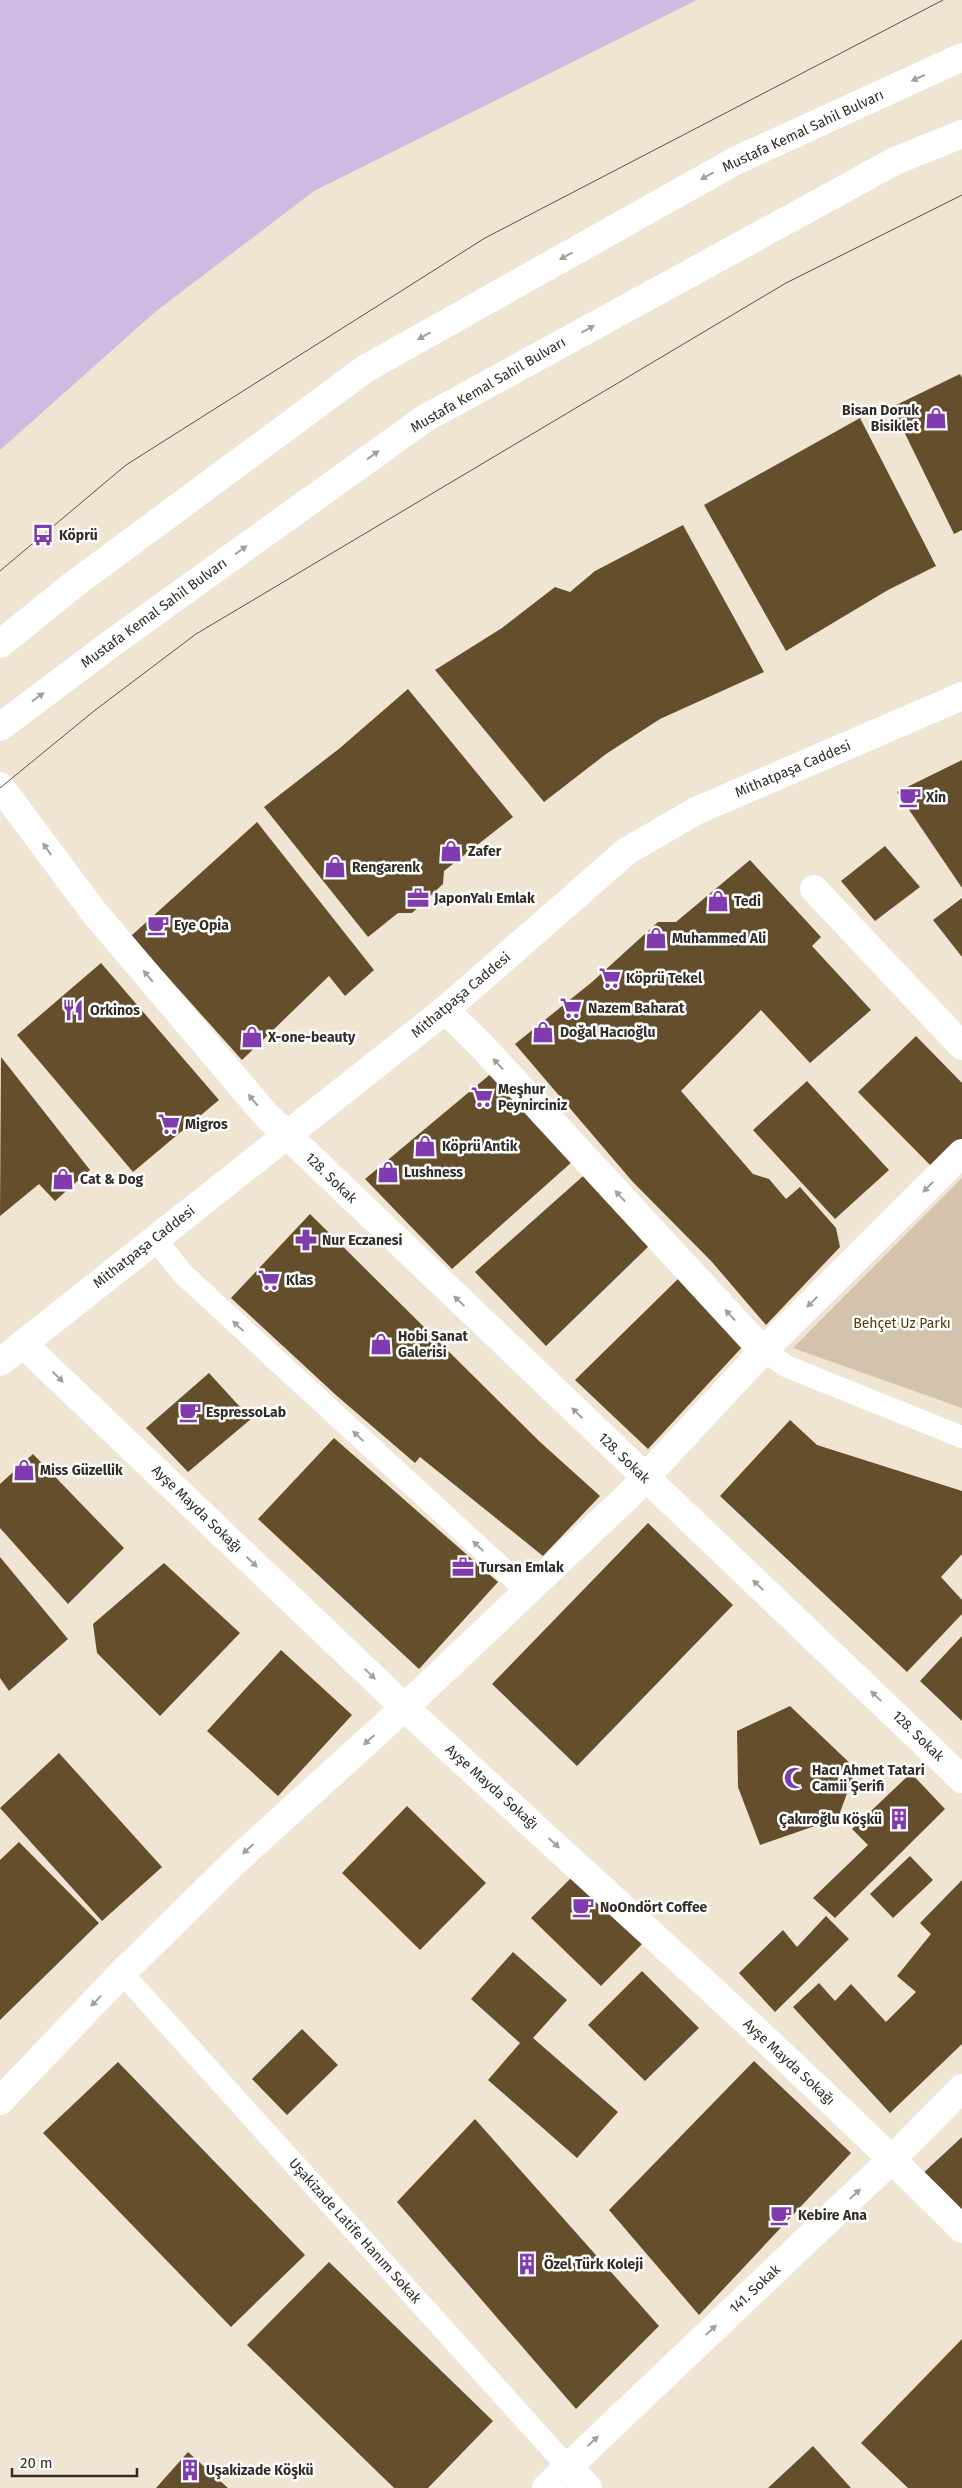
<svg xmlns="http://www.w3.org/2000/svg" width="962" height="2488" viewBox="0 0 962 2488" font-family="'Fira Sans',sans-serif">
  <rect width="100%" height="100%" fill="#f0e4d2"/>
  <path fill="#d3c3ac" d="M 962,1178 L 962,1408 L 793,1348 Z"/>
  <path fill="#cfbae1" d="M 0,0 L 697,0 L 314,191 L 155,312 L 0,450 Z"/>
  <g fill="#654e2b">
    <path d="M 960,374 L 962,378 L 962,530 L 954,534 L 892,407 Z"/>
    <path d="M 860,418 L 936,566 L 888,590 L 786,651 L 704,505 Z"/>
    <path d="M 683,525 L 764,672 L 660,719 L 606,754 L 544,802 L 435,670 L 502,628 L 555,587 L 570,592 L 595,571 Z"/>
    <path d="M 408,689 L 513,817 L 444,871 L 443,884 L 412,913 L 398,913 L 368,937 L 264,807 L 340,748 Z"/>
    <path d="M 962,760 L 962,888 L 897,792 Z"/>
    <path d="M 257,822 L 374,970 L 345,996 L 329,976 L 242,1060 L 131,936 Z"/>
    <path d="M 885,846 L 920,887 L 875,921 L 841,881 Z"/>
    <path d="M 750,860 L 821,937 L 812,946 L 871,1010 L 810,1063 L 761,1010 L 681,1091 L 753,1174 L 769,1179 L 786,1199 L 800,1187 L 836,1228 L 840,1247 L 766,1325 L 712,1262 L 632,1181 L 515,1044 L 592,982 L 658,922 L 676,922 Z"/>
    <path d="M 962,898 L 962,957 L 933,920 Z"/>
    <path d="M 101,963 L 219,1100 L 133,1172 L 17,1035 Z"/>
    <path d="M 916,1036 L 962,1083 L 962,1148 L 937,1172 L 858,1092 Z"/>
    <path d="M 1,1057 L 90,1170 L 55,1201 L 39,1184 L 0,1216 Z"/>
    <path d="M 493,1072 L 573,1161 L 452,1269 L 365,1179 Z"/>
    <path d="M 807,1081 L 889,1170 L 835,1219 L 753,1130 Z"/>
    <path d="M 591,1169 L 651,1244 L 546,1346 L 475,1272 Z"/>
    <path d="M 310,1214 L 539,1441 L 600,1496 L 543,1556 L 420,1457 L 415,1463 L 337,1396 L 231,1298 Z"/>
    <path d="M 679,1278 L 744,1345 L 648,1449 L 575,1380 Z"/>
    <path d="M 209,1373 L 251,1419 L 188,1472 L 146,1428 Z"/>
    <path d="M 790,1420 L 817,1445 L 962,1491 L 962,1554 L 941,1577 L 962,1600 L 962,1614 L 907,1672 L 720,1496 Z"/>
    <path d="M 334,1438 L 498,1582 L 419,1669 L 258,1519 Z"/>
    <path d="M 33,1454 L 124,1548 L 68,1604 L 0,1528 L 0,1484 Z"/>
    <path d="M 648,1523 L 733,1605 L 577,1766 L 492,1684 Z"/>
    <path d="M 0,1557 L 68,1639 L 9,1691 L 0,1678 Z"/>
    <path d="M 164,1563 L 240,1633 L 160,1716 L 97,1653 L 93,1624 Z"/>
    <path d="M 962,1636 L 962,1721 L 920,1681 Z"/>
    <path d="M 281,1650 L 352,1715 L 278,1796 L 207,1731 Z"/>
    <path d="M 790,1706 L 856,1769 L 838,1818 L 760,1845 L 738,1787 L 737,1731 Z"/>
    <path d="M 59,1753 L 162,1867 L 102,1921 L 0,1808 Z"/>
    <path d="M 911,1773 L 945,1809 L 835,1918 L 813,1898 L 868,1845 L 852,1829 Z"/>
    <path d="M 407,1806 L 486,1883 L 420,1950 L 342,1873 Z"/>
    <path d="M 19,1842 L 99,1923 L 0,2020 L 0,1860 Z"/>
    <path d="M 910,1856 L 933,1880 L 893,1918 L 870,1894 Z"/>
    <path d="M 575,1874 L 645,1941 L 601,1986 L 531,1918 Z"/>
    <path d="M 962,1880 L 962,2044 L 890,2113 L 793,2007 L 819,1983 L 835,2001 L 851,1984 L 886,2022 L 916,1992 L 897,1976 L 931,1934 L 920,1923 Z"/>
    <path d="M 826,1916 L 849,1939 L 775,2012 L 739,1973 L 783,1930 L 797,1947 Z"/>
    <path d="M 513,1952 L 567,2000 L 533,2038 L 618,2112 L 577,2158 L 488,2080 L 520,2043 L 471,1999 Z"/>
    <path d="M 642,1971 L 699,2028 L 645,2081 L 588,2025 Z"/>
    <path d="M 302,2029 L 338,2065 L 287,2115 L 252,2079 Z"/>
    <path d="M 754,2061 L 851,2153 L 699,2315 L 609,2210 Z"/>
    <path d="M 118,2062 L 305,2255 L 231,2327 L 43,2133 Z"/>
    <path d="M 475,2119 L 659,2326 L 576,2409 L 397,2202 Z"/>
    <path d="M 962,2137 L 962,2214 L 920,2176 Z"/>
    <path d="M 329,2262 L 493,2421 L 428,2488 L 394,2488 L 247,2345 Z"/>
    <path d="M 962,2339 L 962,2488 L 908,2488 L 861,2443 Z"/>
    <path d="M 813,2446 L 851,2488 L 768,2488 Z"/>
    <path d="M 188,2452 L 228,2488 L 156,2488 Z"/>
  </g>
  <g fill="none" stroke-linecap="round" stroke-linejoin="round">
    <g stroke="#fff" stroke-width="22">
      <path d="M 154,1238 L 184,1275 L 526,1590"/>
      <path d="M 763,1351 L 788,1367 L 962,1437"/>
      <path d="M 122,1973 L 567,2466"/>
    </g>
    <g stroke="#fff" stroke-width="28">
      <path d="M 814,889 L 962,1046"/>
      <path d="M 445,1010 L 480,1044 L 763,1351"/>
      <path d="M 287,1135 L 962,1779"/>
      <path d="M 23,1344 C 150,1464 276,1586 403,1706 C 590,1880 782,2048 962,2229"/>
      <path d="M 0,2101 L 122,1973 L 241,1856 L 405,1707 L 629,1495 L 763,1351 L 962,1153"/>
      <path d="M 567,2466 L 588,2488"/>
      <path d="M 546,2488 L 892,2159 L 962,2088"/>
    </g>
    <g stroke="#fff" stroke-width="28">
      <path d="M 0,644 L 73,585 L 365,369 L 735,161 L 962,57"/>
      <path d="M 0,727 L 112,643 L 424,419 L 895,161 L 962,134"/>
      <path d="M 0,786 L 93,911 L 266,1115 L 287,1135"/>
      <path d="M 0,1362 L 445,1010 L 627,851 L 696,811 L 962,696"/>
    </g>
    <g stroke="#5a534b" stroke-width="1">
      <path d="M 0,571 L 126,465 L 485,238 L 943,0"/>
      <path d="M 0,788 L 94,711 L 196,634 L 786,283 L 962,195"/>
    </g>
  </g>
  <defs><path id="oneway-solid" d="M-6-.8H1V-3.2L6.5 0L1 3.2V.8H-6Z" transform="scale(1.25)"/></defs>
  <g fill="#a2a09d">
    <use href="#oneway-solid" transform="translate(918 78) rotate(156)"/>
    <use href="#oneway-solid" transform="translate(707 176) rotate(151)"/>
    <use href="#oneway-solid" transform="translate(566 256) rotate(151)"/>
    <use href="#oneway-solid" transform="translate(588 329) rotate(-29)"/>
    <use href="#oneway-solid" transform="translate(424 336) rotate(151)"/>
    <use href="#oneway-solid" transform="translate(373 455) rotate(-36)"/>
    <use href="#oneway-solid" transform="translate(241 550) rotate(-36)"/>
    <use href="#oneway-solid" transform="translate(38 697) rotate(-36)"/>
    <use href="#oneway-solid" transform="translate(47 849) rotate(-124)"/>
    <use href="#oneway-solid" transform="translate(148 976) rotate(-130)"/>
    <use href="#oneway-solid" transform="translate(498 1064) rotate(-133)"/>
    <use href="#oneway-solid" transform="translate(253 1100) rotate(-130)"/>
    <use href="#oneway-solid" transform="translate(928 1187) rotate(135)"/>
    <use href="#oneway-solid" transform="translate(620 1196) rotate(-133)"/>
    <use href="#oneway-solid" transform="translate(459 1301) rotate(-137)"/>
    <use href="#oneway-solid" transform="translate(812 1302) rotate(135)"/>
    <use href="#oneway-solid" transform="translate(730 1315) rotate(-133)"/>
    <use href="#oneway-solid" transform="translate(238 1326) rotate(-137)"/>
    <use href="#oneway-solid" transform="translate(58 1377) rotate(44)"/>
    <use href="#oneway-solid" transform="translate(577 1413) rotate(-136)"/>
    <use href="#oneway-solid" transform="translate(358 1436) rotate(-137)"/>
    <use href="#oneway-solid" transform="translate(478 1546) rotate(-137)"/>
    <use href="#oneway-solid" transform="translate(252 1562) rotate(44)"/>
    <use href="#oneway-solid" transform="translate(758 1585) rotate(-137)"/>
    <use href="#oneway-solid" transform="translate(370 1674) rotate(44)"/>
    <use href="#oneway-solid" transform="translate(876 1696) rotate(-137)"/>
    <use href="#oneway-solid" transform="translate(369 1740) rotate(138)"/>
    <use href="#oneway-solid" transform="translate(554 1843) rotate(42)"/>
    <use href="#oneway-solid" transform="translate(248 1849) rotate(138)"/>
    <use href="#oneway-solid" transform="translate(96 2001) rotate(134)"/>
    <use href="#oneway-solid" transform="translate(855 2194) rotate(-43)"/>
    <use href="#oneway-solid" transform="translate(711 2330) rotate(-43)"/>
    <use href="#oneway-solid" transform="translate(593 2441) rotate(-43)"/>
  </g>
  <defs>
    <g id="shop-bare" transform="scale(1.725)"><path d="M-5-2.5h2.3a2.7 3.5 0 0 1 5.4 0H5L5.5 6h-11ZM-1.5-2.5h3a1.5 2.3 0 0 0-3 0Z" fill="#813bae" stroke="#fff" stroke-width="2.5" paint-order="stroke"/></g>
    <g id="bus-bare" transform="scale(1.725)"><path d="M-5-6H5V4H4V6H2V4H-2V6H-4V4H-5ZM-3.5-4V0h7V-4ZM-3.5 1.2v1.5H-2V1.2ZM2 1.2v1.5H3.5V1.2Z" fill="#813bae" stroke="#fff" stroke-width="2.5" paint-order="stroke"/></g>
    <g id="cafe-bare" transform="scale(1.725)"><path d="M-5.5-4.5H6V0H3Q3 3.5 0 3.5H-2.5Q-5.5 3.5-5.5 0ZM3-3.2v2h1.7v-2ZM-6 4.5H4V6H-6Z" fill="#813bae" stroke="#fff" stroke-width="2.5" paint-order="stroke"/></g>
    <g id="office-bare" transform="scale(1.725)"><path d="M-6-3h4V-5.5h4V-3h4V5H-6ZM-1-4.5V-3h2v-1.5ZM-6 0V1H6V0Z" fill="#813bae" stroke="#fff" stroke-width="2.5" paint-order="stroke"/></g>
    <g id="supermarket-bare" transform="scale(1.725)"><path d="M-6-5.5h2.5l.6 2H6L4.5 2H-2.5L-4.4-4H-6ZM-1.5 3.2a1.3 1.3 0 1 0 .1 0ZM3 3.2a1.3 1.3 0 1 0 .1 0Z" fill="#813bae" stroke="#fff" stroke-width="2.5" paint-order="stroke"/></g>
    <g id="restaurant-bare" transform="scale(1.725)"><path d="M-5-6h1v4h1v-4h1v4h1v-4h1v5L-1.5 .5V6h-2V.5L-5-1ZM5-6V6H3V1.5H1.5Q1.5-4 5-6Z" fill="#813bae" stroke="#fff" stroke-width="2.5" paint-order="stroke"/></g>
    <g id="pharmacy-bare" transform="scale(1.725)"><path d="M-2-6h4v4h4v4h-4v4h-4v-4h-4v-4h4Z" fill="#813bae" stroke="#fff" stroke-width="2.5" paint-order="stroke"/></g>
    <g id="mosque-bare" transform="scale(1.725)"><path d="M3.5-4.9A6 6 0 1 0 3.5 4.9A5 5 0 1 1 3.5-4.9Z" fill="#813bae" stroke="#fff" stroke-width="2.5" paint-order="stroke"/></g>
    <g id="building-bare" transform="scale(1.725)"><path d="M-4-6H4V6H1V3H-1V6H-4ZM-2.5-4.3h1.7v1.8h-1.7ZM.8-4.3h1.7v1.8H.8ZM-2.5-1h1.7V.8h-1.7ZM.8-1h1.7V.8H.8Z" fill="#813bae" stroke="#fff" stroke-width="2.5" paint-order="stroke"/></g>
  </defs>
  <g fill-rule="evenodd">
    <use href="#shop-bare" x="936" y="418"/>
    <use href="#bus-bare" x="43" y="535"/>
    <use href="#cafe-bare" x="910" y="797"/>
    <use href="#shop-bare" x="451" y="851"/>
    <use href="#shop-bare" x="335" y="867"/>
    <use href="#office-bare" x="418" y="898"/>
    <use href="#shop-bare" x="718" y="901"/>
    <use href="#cafe-bare" x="158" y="925"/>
    <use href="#shop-bare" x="656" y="938"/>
    <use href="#supermarket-bare" x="610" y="978"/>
    <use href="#supermarket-bare" x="571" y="1008"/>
    <use href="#restaurant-bare" x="73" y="1010"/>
    <use href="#shop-bare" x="543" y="1032"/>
    <use href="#shop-bare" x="252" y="1037"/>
    <use href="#supermarket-bare" x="482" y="1097"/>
    <use href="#supermarket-bare" x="169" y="1124"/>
    <use href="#shop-bare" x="425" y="1146"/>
    <use href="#shop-bare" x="388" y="1172"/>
    <use href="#shop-bare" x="63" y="1179"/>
    <use href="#pharmacy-bare" x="306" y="1240"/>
    <use href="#supermarket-bare" x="269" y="1280"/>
    <use href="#shop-bare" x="381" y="1344"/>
    <use href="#cafe-bare" x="190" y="1412"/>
    <use href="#shop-bare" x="24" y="1470"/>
    <use href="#office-bare" x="463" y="1567"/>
    <use href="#mosque-bare" x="795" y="1778"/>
    <use href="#building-bare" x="899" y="1819"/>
    <use href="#cafe-bare" x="583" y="1907"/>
    <use href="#cafe-bare" x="781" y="2215"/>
    <use href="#building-bare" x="527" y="2264"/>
    <use href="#building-bare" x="190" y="2470"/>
  </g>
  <g text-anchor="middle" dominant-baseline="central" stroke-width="5" stroke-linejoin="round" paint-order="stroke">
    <g font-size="14" fill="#312c26" stroke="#fff">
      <text transform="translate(803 131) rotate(-25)">Mustafa Kemal Sahil Bulvarı</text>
      <text transform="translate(488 385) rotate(-30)">Mustafa Kemal Sahil Bulvarı</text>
      <text transform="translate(154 613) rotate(-36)">Mustafa Kemal Sahil Bulvarı</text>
      <text transform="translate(793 769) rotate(-23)">Mithatpaşa Caddesi</text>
      <text transform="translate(461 995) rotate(-40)">Mithatpaşa Caddesi</text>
      <text transform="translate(331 1178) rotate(44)">128. Sokak</text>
      <text transform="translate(144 1247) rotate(-38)">Mithatpaşa Caddesi</text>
      <text transform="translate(624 1458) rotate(44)">128. Sokak</text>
      <text transform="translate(197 1509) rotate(44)">Ayşe Mayda Sokağı</text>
      <text transform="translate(918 1736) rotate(44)">128. Sokak</text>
      <text transform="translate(492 1787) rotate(42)">Ayşe Mayda Sokağı</text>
      <text transform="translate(789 2062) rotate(43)">Ayşe Mayda Sokağı</text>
      <text transform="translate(355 2231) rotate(48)">Uşakizade Latife Hanım Sokak</text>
      <text transform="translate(755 2289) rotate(-43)">141. Sokak</text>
    </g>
    <g font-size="14" font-weight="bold" fill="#312c26" stroke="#fff" text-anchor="start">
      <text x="919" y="410" text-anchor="end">Bisan Doruk<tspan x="919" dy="16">Bisiklet</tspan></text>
      <text x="59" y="535">Köprü</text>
      <text x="926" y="797">Xin</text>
      <text x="468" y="851">Zafer</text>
      <text x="352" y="867">Rengarenk</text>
      <text x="434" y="898">JaponYalı Emlak</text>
      <text x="734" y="901">Tedi</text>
      <text x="174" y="925">Eye Opia</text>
      <text x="672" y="938">Muhammed Ali</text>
      <text x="626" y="978">Köprü Tekel</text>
      <text x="588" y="1008">Nazem Baharat</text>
      <text x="90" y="1010">Orkinos</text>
      <text x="560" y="1032">Doğal Hacıoğlu</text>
      <text x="268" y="1037">X-one-beauty</text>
      <text x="498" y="1089">Meşhur<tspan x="498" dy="16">Peynirciniz</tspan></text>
      <text x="185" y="1124">Migros</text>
      <text x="442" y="1146">Köprü Antik</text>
      <text x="404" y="1172">Lushness</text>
      <text x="80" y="1179">Cat &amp; Dog</text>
      <text x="322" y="1240">Nur Eczanesi</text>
      <text x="286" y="1280">Klas</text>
      <text x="398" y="1336">Hobi Sanat<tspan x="398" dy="16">Galerisi</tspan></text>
      <text x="206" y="1412">EspressoLab</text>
      <text x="40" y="1470">Miss Güzellik</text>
      <text x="479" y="1567">Tursan Emlak</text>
      <text x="812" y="1770">Hacı Ahmet Tatari<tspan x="812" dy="16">Camii Şerifi</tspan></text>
      <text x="882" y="1819" text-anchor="end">Çakıroğlu Köşkü</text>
      <text x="600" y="1907">NoOndört Coffee</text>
      <text x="798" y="2215">Kebire Ana</text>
      <text x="544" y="2264">Özel Türk Koleji</text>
      <text x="206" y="2470">Uşakizade Köşkü</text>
    </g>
    <g font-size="14" fill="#553a0a" stroke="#fff">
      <text x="902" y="1323">Behçet Uz Parkı</text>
    </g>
  </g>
  <path d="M12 2468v8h125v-8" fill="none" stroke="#312c26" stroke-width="2.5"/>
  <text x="20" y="2468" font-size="15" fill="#312c26" stroke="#ffffff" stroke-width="4" paint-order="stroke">20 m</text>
</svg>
